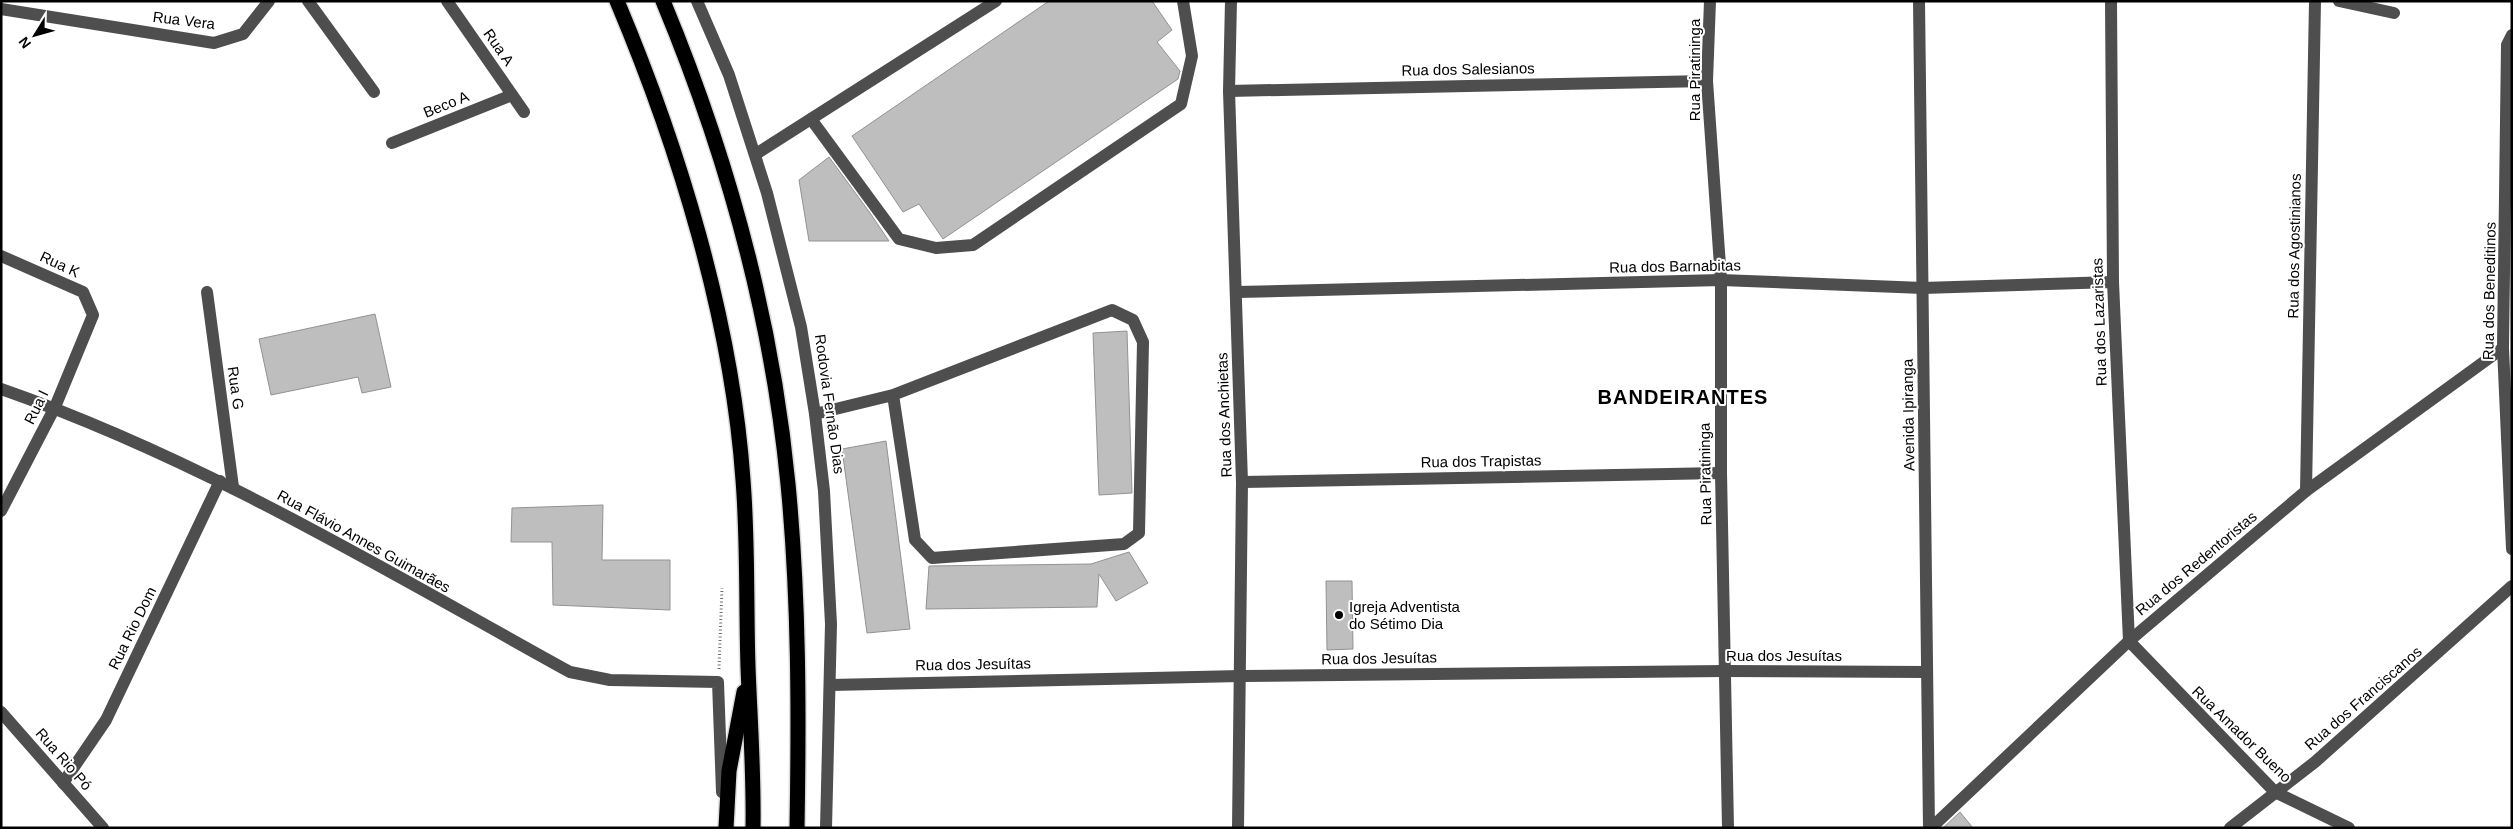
<svg xmlns="http://www.w3.org/2000/svg" width="2513" height="829" viewBox="0 0 2513 829" font-family="Helvetica,sans-serif">
  <rect width="100%" height="100%" fill="#fff"/>
  <g fill="#bebebe" stroke="#929292">
    <path d="M 1049,1 L 1152,1 L 1172,30 L 1157,42 L 1180,71 L 1178,79 L 943,239 L 919,204 L 903,212 L 852,136 Z"/>
    <path d="M 829,157 L 870,213 L 889,241 L 809,241 L 799,180 Z"/>
    <path d="M 375,314 L 391,387 L 362,393 L 358,377 L 271,395 L 259,339 Z"/>
    <path d="M 1127,331 L 1132,493 L 1099,495 L 1093,333 Z"/>
    <path d="M 886,441 L 910,629 L 867,633 L 842,449 Z"/>
    <path d="M 603,505 L 602,560 L 670,560 L 670,610 L 553,605 L 552,542 L 511,542 L 512,508 Z"/>
    <path d="M 1129,552 L 1148,583 L 1116,601 L 1099,574 L 1097,607 L 926,609 L 929,566 L 1091,564 Z"/>
    <path d="M 1326,581 L 1352,581 L 1353,649 L 1327,650 Z"/>
    <path d="M 1960,812 L 1973,828 L 1943,828 Z"/>
  </g>
  <g fill="none" stroke-linecap="round" stroke-linejoin="round">
    <g stroke="#dbdbdb" stroke-width="18">
      <g id="highway">
        <path d="M 617,1 C 679,148 732,321 743,480 C 748,542 746,604 748,667 C 750,721 754,773 753,828"/>
        <path d="M 663,1 C 727,155 772,318 788,484 C 799,598 799,714 797,828"/>
        <path d="M 726,828 L 729,771 L 744,692"/>
      </g>
    </g>
    <path stroke="#707070" stroke-width="3" stroke-dasharray="1 2.5" stroke-linecap="butt" d="M 719,669 L 722,588"/>
    <g stroke="#4e4e4e" stroke-width="12">
      <path d="M 308,1 L 374,92"/>
      <path d="M 447,1 L 524,112"/>
      <path d="M 697,1 L 729,75 L 767,193 L 801,327 L 815,414 L 824,491 L 831,624 L 826,828"/>
      <path d="M 1231,1 L 1229,91 L 1242,482 L 1238,828"/>
      <path d="M 1710,1 L 1707,81 L 1721,280 L 1721,473 L 1728,828"/>
      <path d="M 1919,1 L 1929,828"/>
      <path d="M 2111,1 L 2113,282 L 2129,641 L 2275,792 L 2349,828"/>
      <path d="M 2339,1 L 2394,13"/>
      <path d="M 1,9 L 214,43 L 243,34 L 269,1"/>
      <path d="M 2512,35 L 2507,45 L 2503,348 L 2512,549"/>
      <path d="M 1229,91 L 1707,81"/>
      <path d="M 811,119 L 899,239 L 936,248 L 973,245 L 1181,104 L 1192,56 L 1183,1"/>
      <path d="M 392,143 L 512,95"/>
      <path d="M 756,154 L 996,1"/>
      <path d="M 1,256 L 83,292 L 93,315 L 55,407 L 1,511"/>
      <path d="M 207,292 L 233,487"/>
      <path d="M 1237,292 L 1721,280 L 1923,288 L 2113,282"/>
      <path d="M 1,389 C 202,459 385,570 570,672 L 610,680 L 718,682 L 722,792"/>
      <path d="M 815,414 L 893,395 L 1112,310 L 1133,320 L 1143,342 L 1139,533 L 1124,544 L 932,558 L 915,540 L 893,395"/>
      <path d="M 1242,482 L 1721,473"/>
      <path d="M 2306,491 L 2315,1"/>
      <path d="M 830,685 L 1241,676 L 1725,671 L 1927,672"/>
      <path d="M 1,712 L 103,828"/>
      <path d="M 63,783 L 106,720 L 220,481"/>
      <path d="M 1931,828 L 2129,641 L 2306,491 L 2503,348"/>
      <path d="M 2230,828 L 2315,762 L 2512,586"/>
    </g>
    <use href="#highway" stroke="#000" stroke-width="15"/>
  </g>
  <circle fill="#000" stroke="#fff" stroke-width="2" cx="1339" cy="615" r="5"/>
  <g text-anchor="middle" dominant-baseline="central" stroke-width="4" stroke-linejoin="round" paint-order="stroke">
    <g font-size="15" fill="#000" stroke="#fff">
      <text transform="translate(184 20) rotate(7)">Rua Vera</text>
      <text transform="translate(499 47) rotate(55)">Rua A</text>
      <text transform="translate(1468 69) rotate(-1)">Rua dos Salesianos</text>
      <text transform="translate(1694 70) rotate(-90)">Rua Piratininga</text>
      <text transform="translate(446 104) rotate(-22)">Beco A</text>
      <text transform="translate(2294 246) rotate(-89)">Rua dos Agostinianos</text>
      <text transform="translate(60 264) rotate(25)">Rua K</text>
      <text transform="translate(1675 266) rotate(-1)">Rua dos Barnabitas</text>
      <text transform="translate(2489 291) rotate(-89)">Rua dos Beneditinos</text>
      <text transform="translate(2099 322) rotate(-92)">Rua dos Lazaristas</text>
      <text transform="translate(236 388) rotate(82)">Rua G</text>
      <text transform="translate(830 404) rotate(82)">Rodovia Fernão Dias</text>
      <text transform="translate(36 407) rotate(-64)">Rua I</text>
      <text transform="translate(1224 415) rotate(-92)">Rua dos Anchietas</text>
      <text transform="translate(1908 415) rotate(-91)">Avenida Ipiranga</text>
      <text transform="translate(1481 461) rotate(-1)">Rua dos Trapistas</text>
      <text transform="translate(1705 474) rotate(-91)">Rua Piratininga</text>
      <text transform="translate(364 541) rotate(29)">Rua Flávio Annes Guimarães</text>
      <text transform="translate(2196 563) rotate(-40)">Rua dos Redentoristas</text>
      <text transform="translate(132 628) rotate(-64)">Rua Rio Dom</text>
      <text x="1784" y="655">Rua dos Jesuítas</text>
      <text transform="translate(1379 658) rotate(-1)">Rua dos Jesuítas</text>
      <text transform="translate(973 664) rotate(-1)">Rua dos Jesuítas</text>
      <text transform="translate(2363 698) rotate(-41)">Rua dos Franciscanos</text>
      <text transform="translate(2242 734) rotate(44)">Rua Amador Bueno</text>
      <text transform="translate(64 759) rotate(49)">Rua Rio Pó</text>
    </g>
    <g font-size="15" fill="#000" stroke="#fff" text-anchor="start">
      <text x="1349" y="606">Igreja Adventista<tspan x="1349" dy="17">do Sétimo Dia</tspan></text>
    </g>
    <g font-size="20" font-weight="bold" letter-spacing="1" fill="#000" stroke="#fff">
      <text x="1683" y="397">BANDEIRANTES</text>
    </g>
  </g>
  <rect width="2513" height="829" fill="none" stroke="#000000" stroke-width="5"/>
  <g transform="translate(35 35) rotate(233)" stroke="#ffffff" stroke-width="4" paint-order="stroke">
  <path d="M0-4L9 19L0 12L-9 19Z" fill="#000000"/>
  <text y="-8" font-size="14" font-weight="bold" text-anchor="middle" fill="#000000">N</text>
  </g>
</svg>
